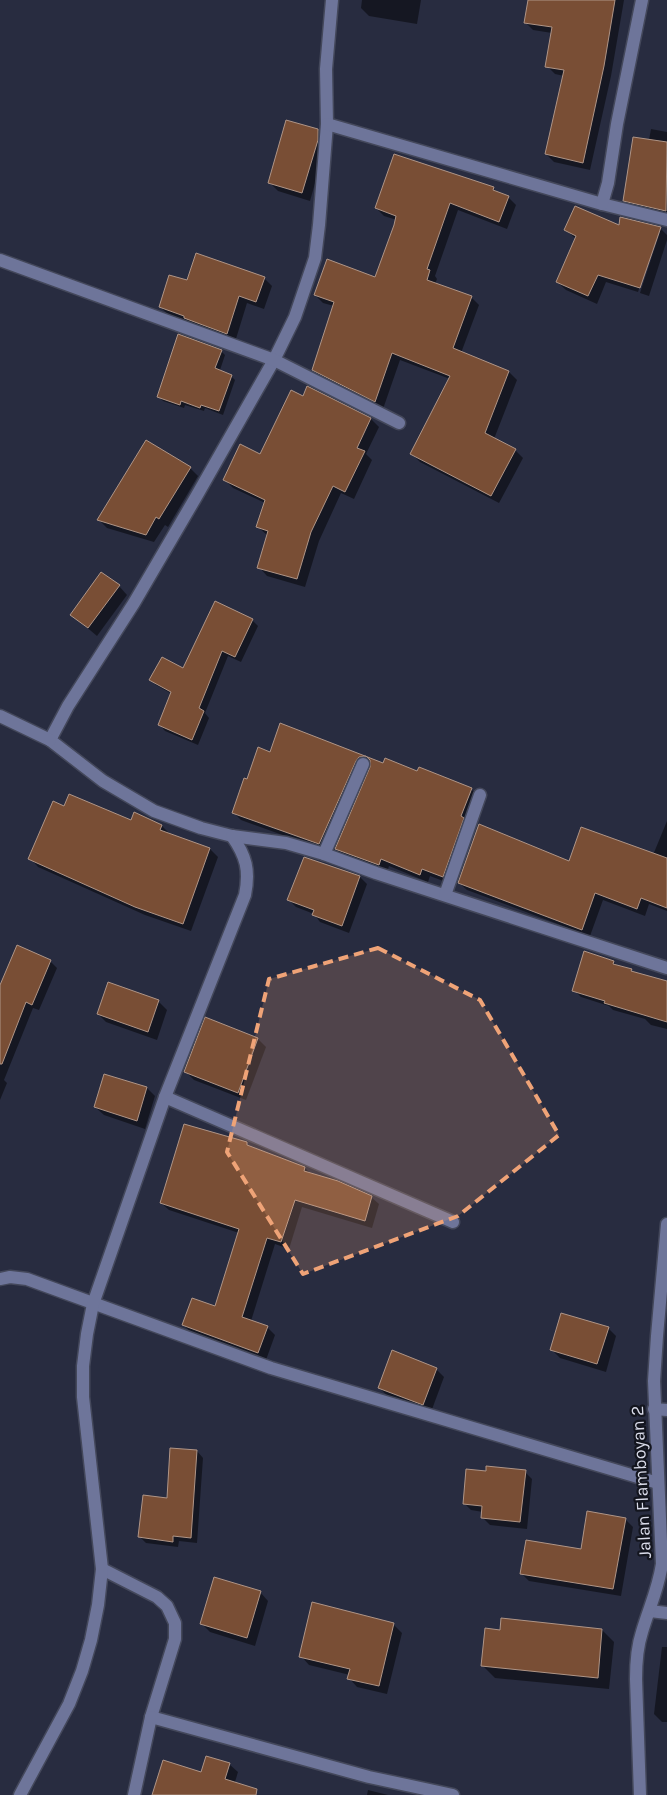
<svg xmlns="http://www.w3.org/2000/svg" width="667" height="1795" viewBox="0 0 667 1795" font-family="Karla,sans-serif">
  <rect width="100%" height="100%" fill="#282c40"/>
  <g fill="#0007">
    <path d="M 362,0 L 421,0 L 417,24 L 369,16 L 361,8 Z"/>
    <path d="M 529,0 L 624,0 L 611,76 L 590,170 L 554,162 L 546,154 L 564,76 L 555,74 L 547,66 L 552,33 L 533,30 L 525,22 Z"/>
    <path d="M 651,129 L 667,132 L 667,215 L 630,206 L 624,200 L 649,140 Z"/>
    <path d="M 318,130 L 326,139 L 325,148 L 310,201 L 278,191 L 270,183 Z"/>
    <path d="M 493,188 L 498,193 L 508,197 L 516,205 L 507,229 L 458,210 L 435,276 L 437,279 L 435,284 L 471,297 L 479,305 L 461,353 L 509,372 L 517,380 L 494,439 L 515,450 L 523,458 L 499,503 L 420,462 L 412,454 L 450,379 L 400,360 L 383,409 L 321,378 L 313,370 L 334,306 L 323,303 L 315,295 L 375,278 L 397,220 L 384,216 L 376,208 Z"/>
    <path d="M 620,227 L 660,228 L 667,235 L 667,240 L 649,296 L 640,293 L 660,232 L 658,232 L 638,292 L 606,282 L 597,304 L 566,290 L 557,282 L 576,239 L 566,230 Z"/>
    <path d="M 264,278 L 272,286 L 264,309 L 247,303 L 235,342 L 193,326 L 189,322 L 169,315 L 160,307 L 187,282 Z"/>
    <path d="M 221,351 L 225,355 L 220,370 L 231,376 L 235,380 L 223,415 L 205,408 L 204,411 L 185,405 L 184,408 L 163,401 L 159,397 Z"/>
    <path d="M 307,387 L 371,419 L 379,427 L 366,454 L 372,460 L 354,499 L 341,493 L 319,541 L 305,587 L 267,576 L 259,567 L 268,536 L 258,527 L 265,503 L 233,488 L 225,480 L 261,456 L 304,398 Z"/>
    <path d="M 190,468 L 198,476 L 168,527 L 165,525 L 154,542 L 107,528 L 99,520 Z"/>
    <path d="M 119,586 L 127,595 L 97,636 L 72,615 Z"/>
    <path d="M 252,620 L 258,626 L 241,662 L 228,656 L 205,713 L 209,718 L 198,745 L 165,731 L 160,725 L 172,694 L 156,685 L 151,679 L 183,670 Z"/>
    <path d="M 281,724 L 384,765 L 471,789 L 479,797 L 451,884 L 430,876 L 428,882 L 389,866 L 387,872 L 344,857 L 336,849 L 371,764 L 367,765 L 327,851 L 241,820 L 233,812 L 248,780 L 271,754 Z"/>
    <path d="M 64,807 L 132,821 L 135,814 L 162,826 L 171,835 L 210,849 L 218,857 L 191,931 L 145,915 L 38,867 L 30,858 Z"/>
    <path d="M 667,821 L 667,911 L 649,904 L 645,916 L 603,900 L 590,936 L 467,890 L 459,883 L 653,855 Z"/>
    <path d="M 360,877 L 367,884 L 349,933 L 320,922 L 314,914 L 296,907 L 289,900 Z"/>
    <path d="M 50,961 L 57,968 L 39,1010 L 33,1008 L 4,1080 L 7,1083 L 0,1100 L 0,989 Z"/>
    <path d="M 613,962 L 618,966 L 631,970 L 634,973 L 667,982 L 667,1029 L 651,1025 L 645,1019 L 613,1010 L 609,1006 L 581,997 L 574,990 Z"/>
    <path d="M 109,984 L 159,1002 L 167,1010 L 157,1040 L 106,1022 L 98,1014 Z"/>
    <path d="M 258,1039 L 266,1047 L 246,1100 L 194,1080 L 185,1071 Z"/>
    <path d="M 147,1088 L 155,1096 L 145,1129 L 104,1115 L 95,1107 Z"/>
    <path d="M 247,1144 L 252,1148 L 305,1168 L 311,1174 L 371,1197 L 379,1204 L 372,1228 L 302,1207 L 289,1249 L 275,1244 L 251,1321 L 267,1327 L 275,1335 L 266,1360 L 191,1332 L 183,1325 L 216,1308 L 239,1233 L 169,1210 L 161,1203 Z"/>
    <path d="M 608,1328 L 616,1336 L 606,1372 L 560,1358 L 552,1350 Z"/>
    <path d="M 436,1369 L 444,1377 L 431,1412 L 388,1396 L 379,1388 Z"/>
    <path d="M 197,1451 L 203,1458 L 197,1543 L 179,1541 L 178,1547 L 146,1543 L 140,1537 L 168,1499 Z"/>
    <path d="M 525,1472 L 532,1479 L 527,1529 L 490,1525 L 482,1517 L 483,1512 L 471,1510 L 464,1503 Z"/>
    <path d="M 625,1519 L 633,1527 L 621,1596 L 529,1581 L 522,1574 L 582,1550 Z"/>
    <path d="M 260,1592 L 268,1601 L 255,1646 L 210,1632 L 202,1624 Z"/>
    <path d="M 393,1624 L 402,1633 L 387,1694 L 357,1687 L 349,1678 L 350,1675 L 309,1665 L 301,1656 Z"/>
    <path d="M 602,1630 L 614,1642 L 609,1689 L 495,1678 L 483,1666 L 501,1631 Z"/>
    <path d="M 662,1647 L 667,1647 L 667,1722 L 662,1722 L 654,1714 Z"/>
    <path d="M 229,1764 L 238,1772 L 231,1795 L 154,1795 L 202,1774 Z"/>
    <path d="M 368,1790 L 388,1795 L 367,1795 Z"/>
  </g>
  <g fill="#794e35" stroke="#af9587">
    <path d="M 528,0 L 615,0 L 604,66 L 583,163 L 545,154 L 564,70 L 545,67 L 552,27 L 524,23 Z"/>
    <path d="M 286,120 L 318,129 L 318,140 L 302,193 L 268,183 Z"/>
    <path d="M 633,137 L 667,142 L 666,211 L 623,201 Z"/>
    <path d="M 394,154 L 494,187 L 493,190 L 509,196 L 499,222 L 450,203 L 427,269 L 430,270 L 427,280 L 472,296 L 453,348 L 509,371 L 485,433 L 516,449 L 491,496 L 410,454 L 450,376 L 392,353 L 375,402 L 312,370 L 334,302 L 314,295 L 327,259 L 375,277 L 394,225 L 396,216 L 375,208 Z"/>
    <path d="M 575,206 L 619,225 L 620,217 L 661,227 L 640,288 L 598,275 L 588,296 L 556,282 L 576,236 L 564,230 Z"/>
    <path d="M 196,253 L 265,277 L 256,302 L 239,296 L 227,334 L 184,318 L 184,316 L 159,307 L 169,275 L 187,280 Z"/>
    <path d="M 178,334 L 222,350 L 215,368 L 232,375 L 219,411 L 201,405 L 200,408 L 181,401 L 180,405 L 157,397 Z"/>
    <path d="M 307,386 L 371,418 L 357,448 L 365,451 L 345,492 L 333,486 L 311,532 L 297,579 L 257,568 L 268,531 L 256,527 L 265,500 L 223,480 L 240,444 L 260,454 L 291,390 L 303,396 Z"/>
    <path d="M 146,440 L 191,467 L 159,519 L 156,517 L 146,535 L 97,520 Z"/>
    <path d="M 101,572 L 120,585 L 88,628 L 70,615 Z"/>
    <path d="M 215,601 L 253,619 L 235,657 L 222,651 L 199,708 L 204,711 L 192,740 L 158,725 L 171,692 L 149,680 L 162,657 L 183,668 Z"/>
    <path d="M 280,723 L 383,763 L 385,758 L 417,771 L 419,767 L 472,788 L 461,816 L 464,818 L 443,877 L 422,869 L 420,875 L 381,859 L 379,865 L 335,849 L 370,767 L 370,760 L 366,756 L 359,757 L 356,761 L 319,844 L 232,813 L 244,778 L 247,779 L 258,747 L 270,752 Z"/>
    <path d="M 69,794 L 131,820 L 134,812 L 162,825 L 160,830 L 210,848 L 183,924 L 135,907 L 28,859 L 53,801 L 64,806 Z"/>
    <path d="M 479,824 L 569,861 L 581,827 L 667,858 L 667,908 L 641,898 L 637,909 L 595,893 L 582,930 L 458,883 Z"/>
    <path d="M 304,857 L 360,876 L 342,926 L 312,915 L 314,910 L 287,900 Z"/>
    <path d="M 17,945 L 51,960 L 32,1005 L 26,1002 L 2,1064 L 0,1064 L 0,985 Z"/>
    <path d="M 584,951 L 614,961 L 613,964 L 632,969 L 631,971 L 667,981 L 667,1022 L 604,1003 L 605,1001 L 572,991 Z"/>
    <path d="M 108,982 L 159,1000 L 148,1032 L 97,1014 Z"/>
    <path d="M 205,1017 L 258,1038 L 238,1093 L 184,1072 Z"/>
    <path d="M 104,1074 L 147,1087 L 137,1121 L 94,1107 Z"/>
    <path d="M 184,1124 L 247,1142 L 247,1145 L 305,1167 L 304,1171 L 338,1181 L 372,1196 L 365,1221 L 295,1200 L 281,1242 L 267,1238 L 242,1317 L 268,1326 L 258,1353 L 182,1325 L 192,1298 L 215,1306 L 239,1229 L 160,1203 Z"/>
    <path d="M 561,1313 L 609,1327 L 597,1364 L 550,1350 Z"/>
    <path d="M 392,1350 L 437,1368 L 423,1405 L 378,1388 Z"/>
    <path d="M 170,1448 L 197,1450 L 191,1538 L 173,1536 L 173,1542 L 138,1537 L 143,1495 L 167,1498 Z"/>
    <path d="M 486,1466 L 526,1470 L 520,1522 L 481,1518 L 482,1506 L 463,1504 L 466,1469 L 486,1471 Z"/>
    <path d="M 587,1511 L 626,1518 L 613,1589 L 520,1574 L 526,1540 L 581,1549 Z"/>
    <path d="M 214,1577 L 261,1591 L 247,1638 L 200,1624 Z"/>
    <path d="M 312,1602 L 394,1623 L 379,1686 L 347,1679 L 350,1669 L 299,1657 Z"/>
    <path d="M 501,1618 L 602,1629 L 598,1678 L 481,1666 L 485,1628 L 500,1630 Z"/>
    <path d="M 206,1756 L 230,1763 L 225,1779 L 257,1789 L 256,1795 L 152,1795 L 163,1760 L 201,1772 Z"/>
  </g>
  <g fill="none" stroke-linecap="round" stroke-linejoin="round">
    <g stroke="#44485b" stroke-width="15">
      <g id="minor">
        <path d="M 332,0 L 326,69 L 327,124 L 319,225 L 315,258 L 295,317 L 274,360 L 196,497 L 134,603 L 68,706 L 50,740 L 103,781 L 154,811 L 201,828 L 232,836 L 286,843 L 324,854 L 376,873 L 667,968"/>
        <path d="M 327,124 L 602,204 L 667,220"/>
        <path d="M 602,204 L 608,183 L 617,124 L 642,0"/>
        <path d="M 0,260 L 274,360 L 399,423"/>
        <path d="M 0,716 L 50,740"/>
        <path d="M 324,854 L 363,764"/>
        <path d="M 445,895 L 480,795"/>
        <path d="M 165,1097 L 453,1222"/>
        <path d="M 0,1279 L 10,1277 L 27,1279 L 271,1368 L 658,1483"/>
        <path d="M 654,1409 L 667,1410"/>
        <path d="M 102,1569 L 157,1597 L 167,1606 L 175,1623 L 175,1639 L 151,1717 L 134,1795"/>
        <path d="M 650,1611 L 667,1613"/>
        <path d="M 151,1717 L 369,1777 L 453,1795"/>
        <path d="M 20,1795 L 69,1704 L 82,1671 L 91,1640 L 98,1605 L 102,1569 L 83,1397 L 83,1366 L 87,1334 L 93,1304 L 165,1097 L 245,895 C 250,870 246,856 232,836"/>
        <path d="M 640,1795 L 636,1679 C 636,1664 637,1647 642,1632 C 649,1608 658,1590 662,1564 L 654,1381 L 657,1336 L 667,1224"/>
      </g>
    </g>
    <use href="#minor" stroke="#6e759a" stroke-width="12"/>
  </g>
  <path fill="#efa377" fill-opacity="0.2" stroke="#efa377" stroke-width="4" stroke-dasharray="10 6" stroke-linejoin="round" d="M 378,948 L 480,1000 L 559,1135 L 458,1216 L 303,1274 L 227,1152 L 269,979 Z"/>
  <g text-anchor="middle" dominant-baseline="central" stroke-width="4.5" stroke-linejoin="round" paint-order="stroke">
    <g font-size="18" fill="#d9dbe9" stroke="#13151e">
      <text transform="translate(641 1482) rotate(-93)">Jalan Flamboyan 2</text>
    </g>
  </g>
</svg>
